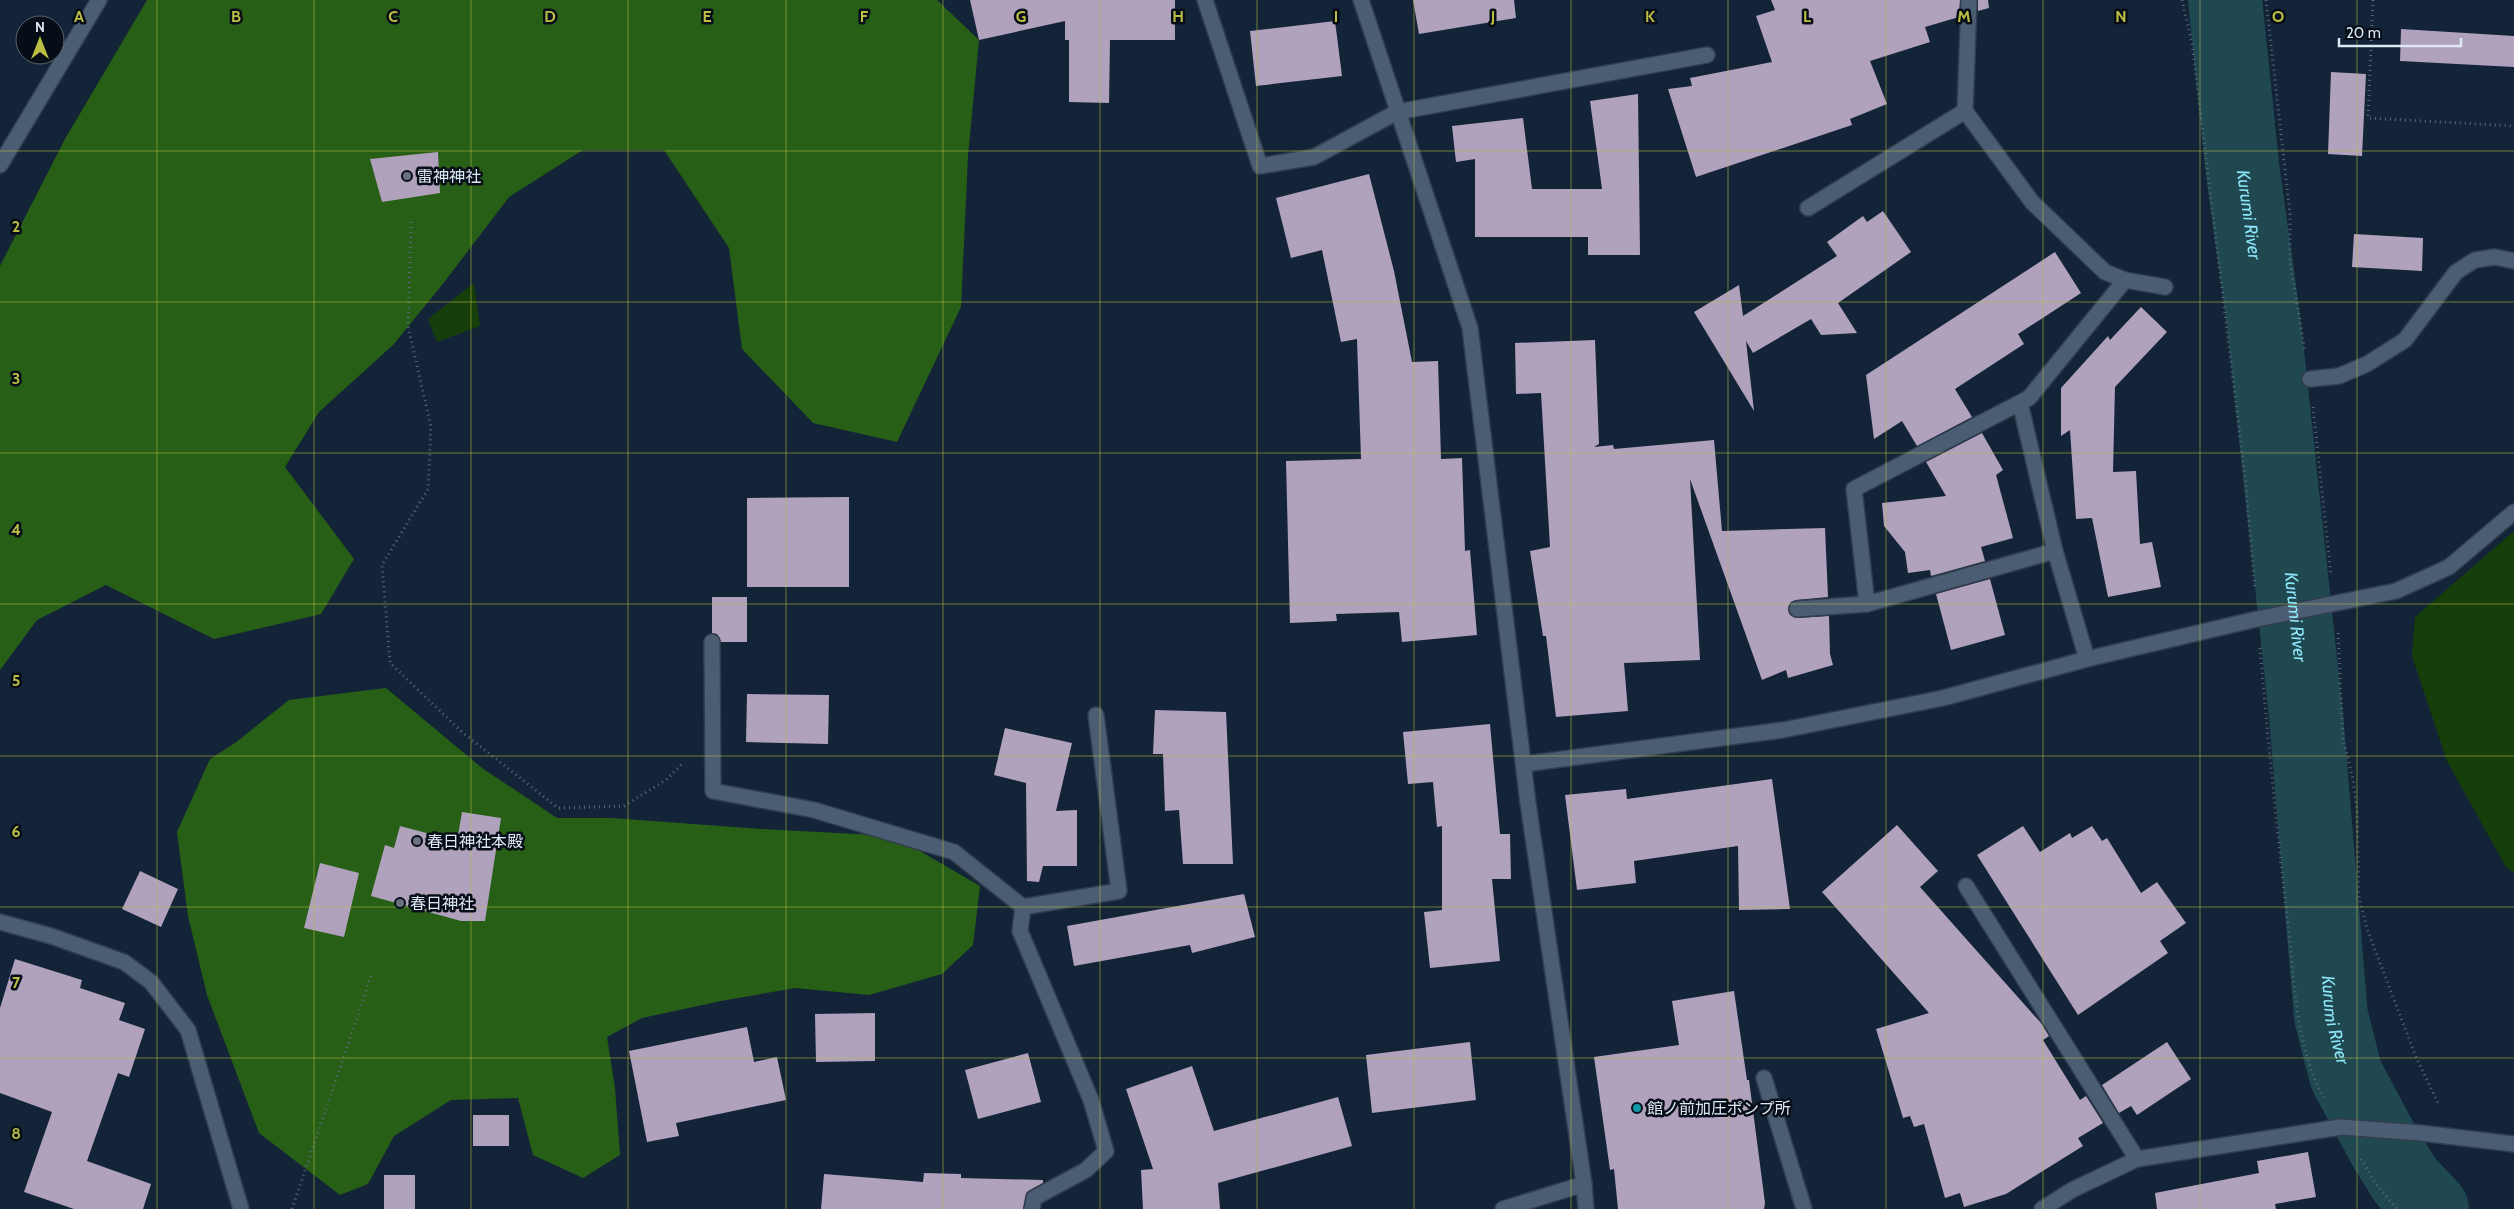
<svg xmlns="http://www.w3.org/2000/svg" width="2514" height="1209" viewBox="0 0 2514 1209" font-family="Cabin,'Noto Sans JP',sans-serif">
  <rect width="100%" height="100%" fill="#142438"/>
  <g fill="#163e0b">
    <path d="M 474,283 L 480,326 L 437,342 L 428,319 Z"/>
    <path d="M 2514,531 L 2514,873 L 2506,867 L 2447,761 L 2412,656 L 2415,617 Z"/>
  </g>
  <g fill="#275f16">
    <path d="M 147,0 L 937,0 L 979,40 L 968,156 L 961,307 L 897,442 L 813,423 L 742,349 L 729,248 L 664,150 L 583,150 L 509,197 L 442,285 L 393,345 L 319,412 L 285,467 L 354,559 L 321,614 L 214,639 L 106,585 L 37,620 L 0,670 L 0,266 L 65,139 Z"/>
    <path d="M 386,688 L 482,768 L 557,818 L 612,818 L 760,829 L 894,836 L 980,886 L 973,945 L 942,974 L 869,995 L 795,988 L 721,1001 L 642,1018 L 607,1037 L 615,1088 L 620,1155 L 583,1178 L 533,1155 L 518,1098 L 451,1100 L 394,1136 L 368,1184 L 340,1195 L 259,1133 L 207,995 L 188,916 L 177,832 L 210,759 L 235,743 L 289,700 Z"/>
  </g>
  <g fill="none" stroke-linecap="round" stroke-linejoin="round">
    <path stroke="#1f4851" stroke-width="74" id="s1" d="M 2225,0 L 2243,173 L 2264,324 L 2306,716 L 2331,1016 L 2346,1075 L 2384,1146 L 2405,1180 L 2432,1209"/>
  </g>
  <g fill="#b0a1bd">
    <path d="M 970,0 L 1175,0 L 1175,40 L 1110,40 L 1109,103 L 1069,102 L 1069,40 L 1065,40 L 1065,21 L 979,40 Z"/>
    <path d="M 1413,0 L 1514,0 L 1516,18 L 1419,34 Z"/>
    <path d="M 1771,0 L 1960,0 L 1959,17 L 1925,27 L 1930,42 L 1870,61 L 1887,104 L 1850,119 L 1852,125 L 1696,177 L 1668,89 L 1692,86 L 1690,78 L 1772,62 L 1756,16 L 1775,10 Z"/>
    <path d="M 1978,0 L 1988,0 L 1989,8 L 1978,11 Z"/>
    <path d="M 1335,21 L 1342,76 L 1256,86 L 1250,31 Z"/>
    <path d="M 2401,29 L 2514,36 L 2514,67 L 2400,61 Z"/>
    <path d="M 2331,72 L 2366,74 L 2362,156 L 2328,154 Z"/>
    <path d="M 1638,94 L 1640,255 L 1588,255 L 1588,237 L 1475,237 L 1475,159 L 1456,162 L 1452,126 L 1523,118 L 1532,189 L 1602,189 L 1590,101 Z"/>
    <path d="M 438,152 L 440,193 L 382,202 L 370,159 Z"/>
    <path d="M 1369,174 L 1394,271 L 1412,362 L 1438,361 L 1441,459 L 1462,458 L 1465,551 L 1470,550 L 1477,635 L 1402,642 L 1399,612 L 1336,614 L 1337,621 L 1290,623 L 1286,461 L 1361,459 L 1357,339 L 1341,342 L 1322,250 L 1291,258 L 1276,198 Z"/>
    <path d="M 1883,211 L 1911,252 L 1838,303 L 1857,333 L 1821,335 L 1811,319 L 1753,353 L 1746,341 L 1754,411 L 1694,312 L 1739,285 L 1743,316 L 1837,256 L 1827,242 L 1863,216 L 1867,222 Z"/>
    <path d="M 2354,234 L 2423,238 L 2422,271 L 2352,267 Z"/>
    <path d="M 2055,252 L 2081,293 L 2018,334 L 2024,344 L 1955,389 L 1972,417 L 1917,446 L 1902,421 L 1874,439 L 1866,375 Z"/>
    <path d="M 2141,307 L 2167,332 L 2115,387 L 2113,472 L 2136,471 L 2140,544 L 2152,542 L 2161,587 L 2108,597 L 2092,518 L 2076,519 L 2070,430 L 2061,436 L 2061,388 L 2108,336 L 2110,340 Z"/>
    <path d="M 1595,340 L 1599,444 L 1594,447 L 1613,445 L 1614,449 L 1714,440 L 1722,531 L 1825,528 L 1828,597 L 1796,600 L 1791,602 L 1788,609 L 1790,615 L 1797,618 L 1829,616 L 1830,654 L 1833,665 L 1788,678 L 1786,670 L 1762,680 L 1690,479 L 1700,660 L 1624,663 L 1628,711 L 1556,717 L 1546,636 L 1543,636 L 1530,551 L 1550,547 L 1541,393 L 1516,394 L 1515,343 Z"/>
    <path d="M 1982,433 L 2003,470 L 1996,475 L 2013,538 L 1981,547 L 1985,561 L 1931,576 L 1930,570 L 1908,573 L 1905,552 L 1884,526 L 1882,503 L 1946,496 L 1926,462 Z"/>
    <path d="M 849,497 L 849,587 L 747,587 L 747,498 Z"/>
    <path d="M 1990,579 L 2005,635 L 1951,650 L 1936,594 Z"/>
    <path d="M 712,597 L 747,597 L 747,642 L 721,642 L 717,634 L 712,633 Z"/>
    <path d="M 747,694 L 829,695 L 828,744 L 746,742 Z"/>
    <path d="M 1155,710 L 1226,712 L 1233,864 L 1183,864 L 1179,810 L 1165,811 L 1163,754 L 1153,754 Z"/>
    <path d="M 1490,724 L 1500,834 L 1510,834 L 1511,879 L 1492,879 L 1500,961 L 1430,968 L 1424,912 L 1442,910 L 1442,826 L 1437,827 L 1433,782 L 1408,784 L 1403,732 Z"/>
    <path d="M 1005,728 L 1072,743 L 1056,811 L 1077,810 L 1077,866 L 1043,866 L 1039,882 L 1027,881 L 1026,783 L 994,775 Z"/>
    <path d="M 1772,779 L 1790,909 L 1739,910 L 1738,846 L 1634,861 L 1636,883 L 1577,890 L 1565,795 L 1626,789 L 1627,799 Z"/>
    <path d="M 462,812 L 501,818 L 485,921 L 461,921 L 371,896 L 385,845 L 394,848 L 400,826 L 457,841 Z"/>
    <path d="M 1897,825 L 1938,871 L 1920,887 L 2041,1023 L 2049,1036 L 2043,1040 L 2080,1100 L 2086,1096 L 2103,1123 L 2078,1138 L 2083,1146 L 2006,1194 L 1964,1207 L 1960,1193 L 1945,1198 L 1924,1124 L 1914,1127 L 1910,1116 L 1903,1118 L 1876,1029 L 1929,1013 L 1822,892 Z"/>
    <path d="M 2023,826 L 2040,852 L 2070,833 L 2072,838 L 2092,826 L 2102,841 L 2107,838 L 2141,893 L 2157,882 L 2186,923 L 2160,941 L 2168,953 L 2078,1015 L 1977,855 Z"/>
    <path d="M 320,863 L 359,873 L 344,937 L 304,928 Z"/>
    <path d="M 140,871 L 178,889 L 161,927 L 122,909 Z"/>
    <path d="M 1244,894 L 1255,937 L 1192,953 L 1190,945 L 1074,966 L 1067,926 Z"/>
    <path d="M 15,959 L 82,980 L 80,988 L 125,1003 L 119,1020 L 145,1029 L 129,1077 L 118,1073 L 87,1161 L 151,1184 L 143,1209 L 74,1209 L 24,1192 L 52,1112 L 0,1093 L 0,1008 Z"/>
    <path d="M 1734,991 L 1747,1080 L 1749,1080 L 1765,1203 L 1764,1209 L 1618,1209 L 1614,1169 L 1610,1170 L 1594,1057 L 1679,1045 L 1672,1001 Z"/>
    <path d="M 875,1013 L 875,1061 L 816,1062 L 815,1014 Z"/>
    <path d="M 747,1027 L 754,1062 L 777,1057 L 786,1100 L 676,1123 L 679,1136 L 647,1142 L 629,1051 Z"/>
    <path d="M 1470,1042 L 1476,1100 L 1372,1113 L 1366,1055 Z"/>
    <path d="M 2167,1042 L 2191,1079 L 2137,1115 L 2131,1106 L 2119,1113 L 2102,1085 Z"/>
    <path d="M 1028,1053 L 1041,1102 L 978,1119 L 965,1070 Z"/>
    <path d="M 1192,1066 L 1214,1131 L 1338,1097 L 1352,1146 L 1218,1183 L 1220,1209 L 1143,1209 L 1141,1170 L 1153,1169 L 1126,1089 Z"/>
    <rect x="473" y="1115" width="36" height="31"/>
    <path d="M 2308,1152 L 2316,1197 L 2275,1204 L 2276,1209 L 2157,1209 L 2155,1193 L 2259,1173 L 2257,1161 Z"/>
    <path d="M 924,1173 L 961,1174 L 961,1178 L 1043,1180 L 1043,1183 L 1027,1192 L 1023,1209 L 821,1209 L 824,1174 L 923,1182 Z"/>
    <rect x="384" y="1175" width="31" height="34"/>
  </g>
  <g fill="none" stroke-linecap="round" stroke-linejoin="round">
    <g stroke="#313d4d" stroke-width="18">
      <g id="minor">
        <path d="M 1205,0 L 1260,166 L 1314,157 L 1397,112 L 1707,55"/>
        <path d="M 1361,0 L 1470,328 L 1528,803 L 1584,1184 L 1586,1209"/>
        <path d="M 1965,111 L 1969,0"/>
        <path d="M 0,165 L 99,0"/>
        <path d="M 1808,208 L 1965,111 L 2032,202 L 2105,272 L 2125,280 L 2165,287"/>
        <path d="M 2310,379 L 2339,376 L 2367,364 L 2405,340 L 2456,272 L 2475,260 L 2495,257 L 2514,261"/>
        <path d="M 2020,403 L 2055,551 L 2087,659"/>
        <path d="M 1867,604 L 1854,489 L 2029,398 L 2125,280"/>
        <path d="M 1797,609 L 1867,604 L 2055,551"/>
        <path d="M 712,642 L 713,791 L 814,810 L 954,852 L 1023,907"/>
        <path d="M 1524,764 L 1783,730 L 1943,698 L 2087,659 L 2257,619 L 2396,591 L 2449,567 L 2514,512"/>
        <path d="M 1966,886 L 2137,1159 L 2341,1127 L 2421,1133 L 2514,1144"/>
        <path d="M 0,922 L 51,936 L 124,962 L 151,982 L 188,1030 L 241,1209"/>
        <path d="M 1764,1078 L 1804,1209"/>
        <path d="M 1032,1209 L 1034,1198 L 1086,1170 L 1106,1151 L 1091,1100 L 1020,931 L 1023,907 L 1119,891 L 1096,715"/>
        <path d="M 1503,1209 L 1584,1184"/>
        <path d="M 2042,1209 L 2072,1190 L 2137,1159"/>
      </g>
    </g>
    <g stroke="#5a687a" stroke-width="3" stroke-dasharray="1 4" stroke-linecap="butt">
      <path d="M 2182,0 L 2192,43 L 2245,477 L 2255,590"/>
      <path d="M 2266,0 L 2290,214 L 2290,261 L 2305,352"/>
      <path d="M 2373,0 L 2368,118 L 2514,126"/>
      <path d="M 411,222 L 408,326 L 431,427 L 428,489 L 382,565 L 390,663 L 462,732 L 558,808 L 624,806 L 666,780 L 683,763"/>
      <path d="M 2313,407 L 2331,575"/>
      <path d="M 2338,633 L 2343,739 L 2353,779 L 2357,811 L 2359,897 L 2367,929 L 2416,1057 L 2439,1105"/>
      <path d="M 2260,648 C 2268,740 2277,832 2288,923 C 2294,980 2296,1050 2325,1100"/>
      <path d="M 2361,1159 L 2376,1184 L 2397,1209"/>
      <path d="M 292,1209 L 371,976"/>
    </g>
    <use href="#minor" stroke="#4b5d73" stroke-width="15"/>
  </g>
  <path fill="none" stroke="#bcbf44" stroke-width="1" stroke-opacity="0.55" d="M 157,0 L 157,1209M 314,0 L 314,1209M 471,0 L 471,1209M 628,0 L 628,1209M 786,0 L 786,1209M 943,0 L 943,1209M 1100,0 L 1100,1209M 1257,0 L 1257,1209M 1414,0 L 1414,1209M 1571,0 L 1571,1209M 1728,0 L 1728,1209M 1886,0 L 1886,1209M 2043,0 L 2043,1209M 2200,0 L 2200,1209M 2357,0 L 2357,1209M 0,151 L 2514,151M 0,302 L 2514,302M 0,453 L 2514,453M 0,604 L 2514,604M 0,756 L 2514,756M 0,907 L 2514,907M 0,1058 L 2514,1058"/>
  <g fill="#6b7280" stroke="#070d16" stroke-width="2">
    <circle cx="407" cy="176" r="5"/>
    <circle cx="417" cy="841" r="5"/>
    <circle cx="400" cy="903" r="5"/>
  </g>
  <circle fill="#0f9aa8" stroke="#070d16" stroke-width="2" cx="1637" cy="1108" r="5"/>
  <g text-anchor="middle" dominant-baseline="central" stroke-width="5" stroke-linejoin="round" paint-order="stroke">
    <g font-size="16" fill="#dde8f5" stroke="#070d16" text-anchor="start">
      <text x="417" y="176">雷神神社</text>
      <text x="427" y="841">春日神社本殿</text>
      <text x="410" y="903">春日神社</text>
      <text x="1647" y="1108">館ノ前加圧ポンプ所</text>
    </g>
    <g font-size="18" font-style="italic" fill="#8ce6f8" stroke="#070d16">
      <text stroke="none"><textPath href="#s1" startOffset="216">Kurumi River</textPath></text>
      <text stroke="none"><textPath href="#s1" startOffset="621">Kurumi River</textPath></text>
      <text stroke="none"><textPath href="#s1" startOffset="1026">Kurumi River</textPath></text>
    </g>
  </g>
  <g font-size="16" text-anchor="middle" font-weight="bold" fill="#bcbf44" stroke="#070d16" stroke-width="5" stroke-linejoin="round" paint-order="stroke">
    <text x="79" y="22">A</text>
    <text x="236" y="22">B</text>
    <text x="393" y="22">C</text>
    <text x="550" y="22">D</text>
    <text x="707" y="22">E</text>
    <text x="864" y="22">F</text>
    <text x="1021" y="22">G</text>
    <text x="1178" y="22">H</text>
    <text x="1336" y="22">I</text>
    <text x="1493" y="22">J</text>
    <text x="1650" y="22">K</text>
    <text x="1807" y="22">L</text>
    <text x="1964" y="22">M</text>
    <text x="2121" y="22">N</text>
    <text x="2278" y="22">O</text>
    <text x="16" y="232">2</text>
    <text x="16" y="384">3</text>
    <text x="16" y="535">4</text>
    <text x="16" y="686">5</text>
    <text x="16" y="837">6</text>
    <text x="16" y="988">7</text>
    <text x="16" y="1139">8</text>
  </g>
  <g transform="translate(40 40)"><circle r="24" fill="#070d16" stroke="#5d656f"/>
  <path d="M0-4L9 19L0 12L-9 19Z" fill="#bcbf44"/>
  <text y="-8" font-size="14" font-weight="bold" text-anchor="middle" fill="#dde8f5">N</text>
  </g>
  <path d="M2339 38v8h122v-8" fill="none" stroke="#dde8f5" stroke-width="2.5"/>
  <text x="2346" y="38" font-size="15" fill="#dde8f5" stroke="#070d16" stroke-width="4" paint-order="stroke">20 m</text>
</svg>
